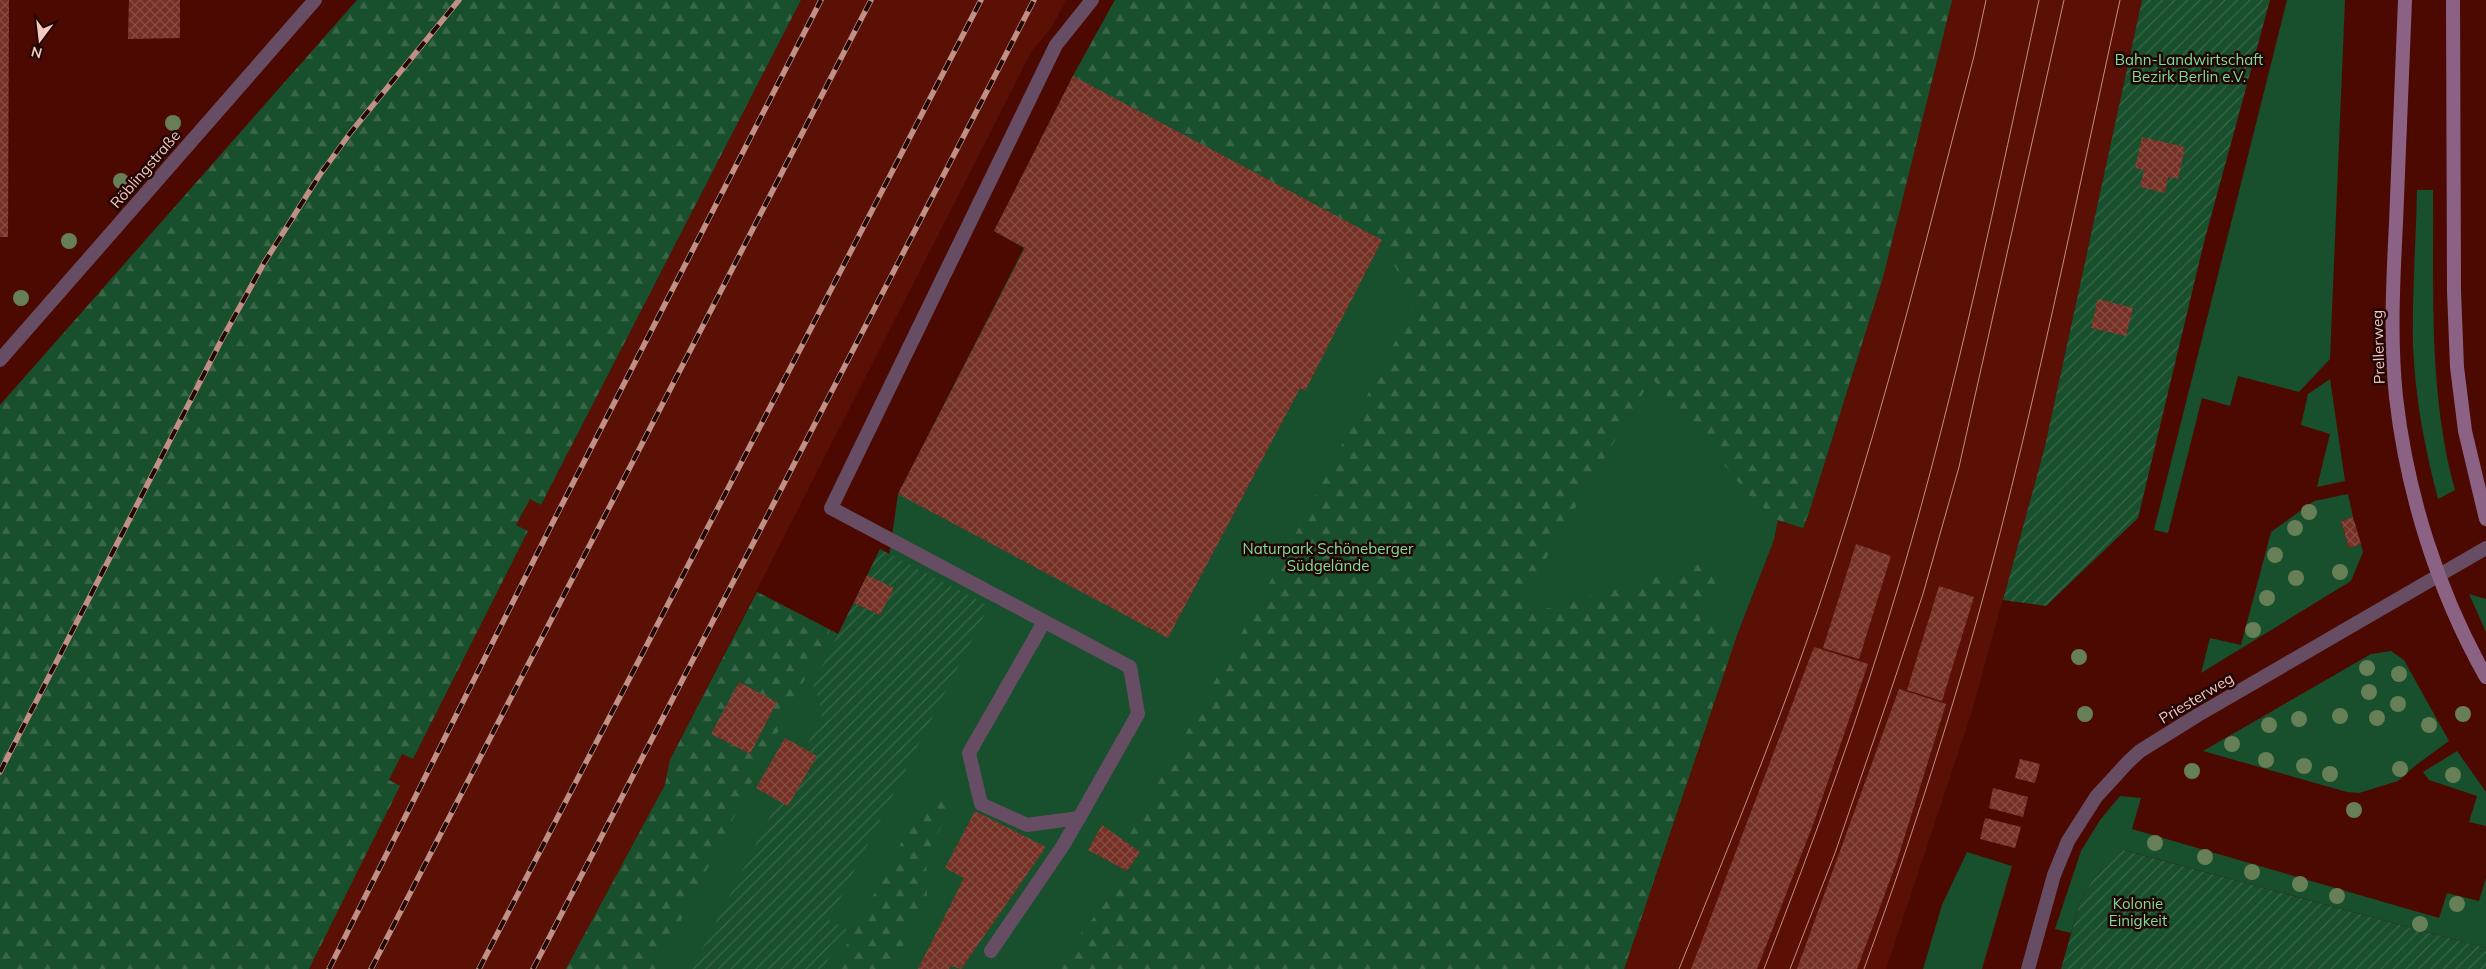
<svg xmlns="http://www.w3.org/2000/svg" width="2486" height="969" viewBox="0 0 2486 969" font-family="Mulish,sans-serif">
  <defs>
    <pattern id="forest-firs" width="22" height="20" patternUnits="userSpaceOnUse" patternTransform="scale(1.25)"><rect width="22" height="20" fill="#184f2c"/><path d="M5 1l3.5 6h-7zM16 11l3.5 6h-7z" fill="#3a6749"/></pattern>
    <pattern id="garden-furrows" width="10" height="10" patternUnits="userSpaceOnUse" patternTransform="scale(1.25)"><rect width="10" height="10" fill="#184f2c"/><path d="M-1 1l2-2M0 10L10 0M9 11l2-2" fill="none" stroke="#3a6749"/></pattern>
    <pattern id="building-cross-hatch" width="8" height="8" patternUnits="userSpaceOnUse" patternTransform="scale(1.25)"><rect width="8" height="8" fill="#753125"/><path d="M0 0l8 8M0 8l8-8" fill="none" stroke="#894e43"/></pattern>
  </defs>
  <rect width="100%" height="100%" fill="#4c0901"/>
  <g fill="#5b1005">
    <path d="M 801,0 L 1066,0 L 1052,27 L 1032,51 L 670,760 L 665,785 L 566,969 L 309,969 L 399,786 L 389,780 L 402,754 L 413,759 L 528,531 L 516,525 L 530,499 L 541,505 Z"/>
    <path d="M 1952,0 L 2142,0 L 2045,446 L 1972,711 L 1886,969 L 1624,969 L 1736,638 L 1774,540 L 1778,520 L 1803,528 L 1808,516 L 1883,277 Z"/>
  </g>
  <g fill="#184f2c">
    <path d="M 1115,0 L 1952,0 L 1883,277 L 1808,516 L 1803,528 L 1778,520 L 1774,540 L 1736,638 L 1624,969 L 566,969 L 665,785 L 670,760 L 757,592 L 852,641 L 886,578 L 898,494 L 1024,248 L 994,231 L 1073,76 Z"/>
    <path d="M 2287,0 L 2345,0 L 2330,359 L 2299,392 L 2238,376 L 2230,406 L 2202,398 L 2168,533 L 2154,530 Z"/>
    <path d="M 2417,190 L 2433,190 C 2434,290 2428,392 2455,490 L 2438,499 C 2425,449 2415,398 2413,345 C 2412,294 2416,241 2417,190 Z"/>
    <path d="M 2330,379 L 2345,481 L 2317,487 L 2330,434 L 2301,425 L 2308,394 Z"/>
    <path d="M 2348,494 L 2353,517 L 2341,521 L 2349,548 L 2361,544 L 2363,552 L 2351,581 L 2201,673 L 2210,638 L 2241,645 L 2271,532 L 2314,501 Z"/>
    <path d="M 2469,594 L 2486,599 L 2486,632 Z"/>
    <path d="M 2391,651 L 2404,660 L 2449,741 L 2416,765 L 2398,781 L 2359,793 L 2347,792 L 2203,751 L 2371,654 Z"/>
    <path d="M 2457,751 L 2486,792 L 2486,826 L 2469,822 L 2477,796 L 2429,780 L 2423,772 Z"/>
    <path d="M 2120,796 L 2141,798 L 2132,829 L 2439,918 L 2447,893 L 2479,901 L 2486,878 L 2486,948 L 2124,850 L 2094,877 L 2080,902 L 2071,933 L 2055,929 L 2081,851 L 2100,820 Z"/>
    <path d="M 1967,852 L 2012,866 L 1982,969 L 1923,969 L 1942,905 Z"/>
  </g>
  <g fill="url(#forest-firs)">
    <path d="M 357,0 L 801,0 L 541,505 L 530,499 L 516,525 L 528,531 L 413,759 L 402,754 L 389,780 L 400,786 L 309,969 L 0,969 L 0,405 Z"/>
    <path d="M 1115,0 L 1952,0 L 1883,277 L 1803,528 L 1778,520 L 1750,496 L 1652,378 L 1552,547 L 1518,617 L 1727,556 L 1700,621 L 1736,638 L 1624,969 L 1053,969 L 1145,852 L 1129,836 L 1282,560 L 1414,305 L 1382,240 L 1073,76 Z"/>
    <path d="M 757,592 L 830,630 L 656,969 L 566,969 L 665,785 L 670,760 Z"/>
    <path d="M 926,796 L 953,805 L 926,855 L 927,896 L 892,969 L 834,969 Z"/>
  </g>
  <g fill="url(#garden-furrows)">
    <path d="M 2142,0 L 2270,0 L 2204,242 L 2138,518 L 2046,606 L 2003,600 L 2045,446 Z"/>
    <path d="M 880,549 L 989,606 L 829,920 L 847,929 L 822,969 L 692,969 L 778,801 L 756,788 L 785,738 L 805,749 L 823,713 L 813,685 Z"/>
    <path d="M 2123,850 L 2486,948 L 2486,969 L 2061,969 L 2080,902 L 2094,877 Z"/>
  </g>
  <g fill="url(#building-cross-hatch)">
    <path d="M 0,0 L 9,0 L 8,237 L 0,237 Z"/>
    <path d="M 129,0 L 180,0 L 180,38 L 128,39 Z"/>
    <path d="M 1073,76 L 1382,240 L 1305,391 L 1300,388 L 1168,638 L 898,494 L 1025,248 L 994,231 Z"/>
    <path d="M 2142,137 L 2185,147 L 2178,179 L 2168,177 L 2165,193 L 2140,187 L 2144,170 L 2135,168 Z"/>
    <path d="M 2098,299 L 2133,308 L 2126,336 L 2091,328 Z"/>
    <path d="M 2353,517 L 2361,544 L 2349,548 L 2341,521 Z"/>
    <path d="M 1856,544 L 1891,556 L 1859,659 L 1823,648 Z"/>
    <path d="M 867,575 L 894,588 L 880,615 L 854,603 Z"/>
    <path d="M 1939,586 L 1974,597 L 1942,701 L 1907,690 Z"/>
    <path d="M 1814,647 L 1868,664 L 1814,822 L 1757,969 L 1691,969 Z"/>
    <path d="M 739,682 L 777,702 L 750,754 L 711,734 Z"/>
    <path d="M 1899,689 L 1946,704 L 1897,861 L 1873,926 L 1857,969 L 1797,969 Z"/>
    <path d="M 785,738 L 817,756 L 788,806 L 756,788 Z"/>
    <path d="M 2020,759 L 2040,764 L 2035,783 L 2015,778 Z"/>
    <path d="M 1993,788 L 2028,797 L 2023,817 L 1989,808 Z"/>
    <path d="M 975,811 L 1046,847 L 961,969 L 951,966 L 949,969 L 918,969 L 964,878 L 945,868 Z"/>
    <path d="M 1985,818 L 2021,827 L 2015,848 L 1980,839 Z"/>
    <path d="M 1102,825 L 1140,852 L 1127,871 L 1088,850 Z"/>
  </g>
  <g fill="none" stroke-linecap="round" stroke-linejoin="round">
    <g stroke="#674d63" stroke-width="14">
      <path d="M 1044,622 L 969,753 L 981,804 L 1027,825 L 1079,818 L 1138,714 L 1130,667 L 831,508 L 1056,45 L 1092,0"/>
      <path d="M 991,951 L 1062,847 L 1079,818"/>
    </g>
    <g stroke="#674d63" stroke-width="14">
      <path d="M 0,360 L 315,0"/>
      <path d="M 2028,969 L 2054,875 L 2068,841 L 2096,797 L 2128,762 L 2140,751 L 2198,715 L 2486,548"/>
    </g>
    <g stroke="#8b6284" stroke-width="14">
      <path d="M 2405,0 C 2402,74 2399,149 2396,223 C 2393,281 2390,340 2396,397 C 2407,494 2438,592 2486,677"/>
      <path d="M 2453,0 L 2454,291 L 2457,367 L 2465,431 L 2486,519"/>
    </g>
    <g stroke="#c08f86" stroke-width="1">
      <path d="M 1679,969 C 1734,833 1790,698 1835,558 C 1889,393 1930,224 1974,56 L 1986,0"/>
      <path d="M 1764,969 C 1814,840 1862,710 1901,577 C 1957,387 1997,193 2039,0"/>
      <path d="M 1790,969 L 1835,853 L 1892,687 L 1923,594 L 1959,467 L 2064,0"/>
      <path d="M 1864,969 C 1896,882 1925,795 1952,706 C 2022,475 2068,236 2120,0"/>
    </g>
    <g stroke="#c08f86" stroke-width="5.5">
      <g id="rail">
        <path d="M 0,772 L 222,339 L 264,263 L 319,176 L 351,132 L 459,0"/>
        <path d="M 329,969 L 551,526 L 821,0"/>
        <path d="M 371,969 L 871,0"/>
        <path d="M 479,969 L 981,0"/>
        <path d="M 533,969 L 1034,0"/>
      </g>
    </g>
    <use href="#rail" stroke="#210603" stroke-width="4" stroke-dasharray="11" stroke-linecap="butt"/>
  </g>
  <g fill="#677f56">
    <circle cx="173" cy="123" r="8"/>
    <circle cx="121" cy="181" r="8"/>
    <circle cx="69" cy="241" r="8"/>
    <circle cx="21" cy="298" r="8"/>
    <circle cx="2309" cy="512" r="8"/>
    <circle cx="2295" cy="528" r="8"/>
    <circle cx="2275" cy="555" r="8"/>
    <circle cx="2340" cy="572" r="8"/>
    <circle cx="2296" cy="578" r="8"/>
    <circle cx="2267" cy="598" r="8"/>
    <circle cx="2253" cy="630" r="8"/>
    <circle cx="2079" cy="657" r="8"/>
    <circle cx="2367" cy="668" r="8"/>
    <circle cx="2399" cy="674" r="8"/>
    <circle cx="2369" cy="692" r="8"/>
    <circle cx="2398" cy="704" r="8"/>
    <circle cx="2085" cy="714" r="8"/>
    <circle cx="2463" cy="714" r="8"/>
    <circle cx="2340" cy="716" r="8"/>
    <circle cx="2377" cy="718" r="8"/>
    <circle cx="2299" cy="719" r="8"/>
    <circle cx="2269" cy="725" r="8"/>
    <circle cx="2429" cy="725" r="8"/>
    <circle cx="2232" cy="744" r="8"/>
    <circle cx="2266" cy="760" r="8"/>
    <circle cx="2304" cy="766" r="8"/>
    <circle cx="2400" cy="769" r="8"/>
    <circle cx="2192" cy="771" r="8"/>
    <circle cx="2330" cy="774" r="8"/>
    <circle cx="2453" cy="775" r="8"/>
    <circle cx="2354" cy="810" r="8"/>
    <circle cx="2155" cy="843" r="8"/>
    <circle cx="2205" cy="857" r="8"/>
    <circle cx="2252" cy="872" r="8"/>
    <circle cx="2300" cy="884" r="8"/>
    <circle cx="2337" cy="896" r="8"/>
    <circle cx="2457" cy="904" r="8"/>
    <circle cx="2420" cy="924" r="8"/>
  </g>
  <g text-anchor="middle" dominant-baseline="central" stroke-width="5" stroke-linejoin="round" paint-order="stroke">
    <g font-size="15" fill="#7ddf9b" stroke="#210603">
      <text x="2189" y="59">Bahn-Landwirtschaft<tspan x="2189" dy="17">Bezirk Berlin e.V.</tspan></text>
      <text x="1328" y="548">Naturpark Schöneberger<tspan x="1328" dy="17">Südgelände</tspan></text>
      <text x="2138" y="903">Kolonie<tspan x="2138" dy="17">Einigkeit</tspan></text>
    </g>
    <g font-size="15" fill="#f3c9c0" stroke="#210603">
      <text transform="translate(145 169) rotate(-49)">Röblingstraße</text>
      <text transform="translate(2378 347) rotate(-92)">Prellerweg</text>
      <text transform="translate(2196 698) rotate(-31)">Priesterweg</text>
    </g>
  </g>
  <g transform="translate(40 40) rotate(195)" stroke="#210603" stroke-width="4" paint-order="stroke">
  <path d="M0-4L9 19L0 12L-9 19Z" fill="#f3c9c0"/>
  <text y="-8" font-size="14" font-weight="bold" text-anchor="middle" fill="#f3c9c0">N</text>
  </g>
</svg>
